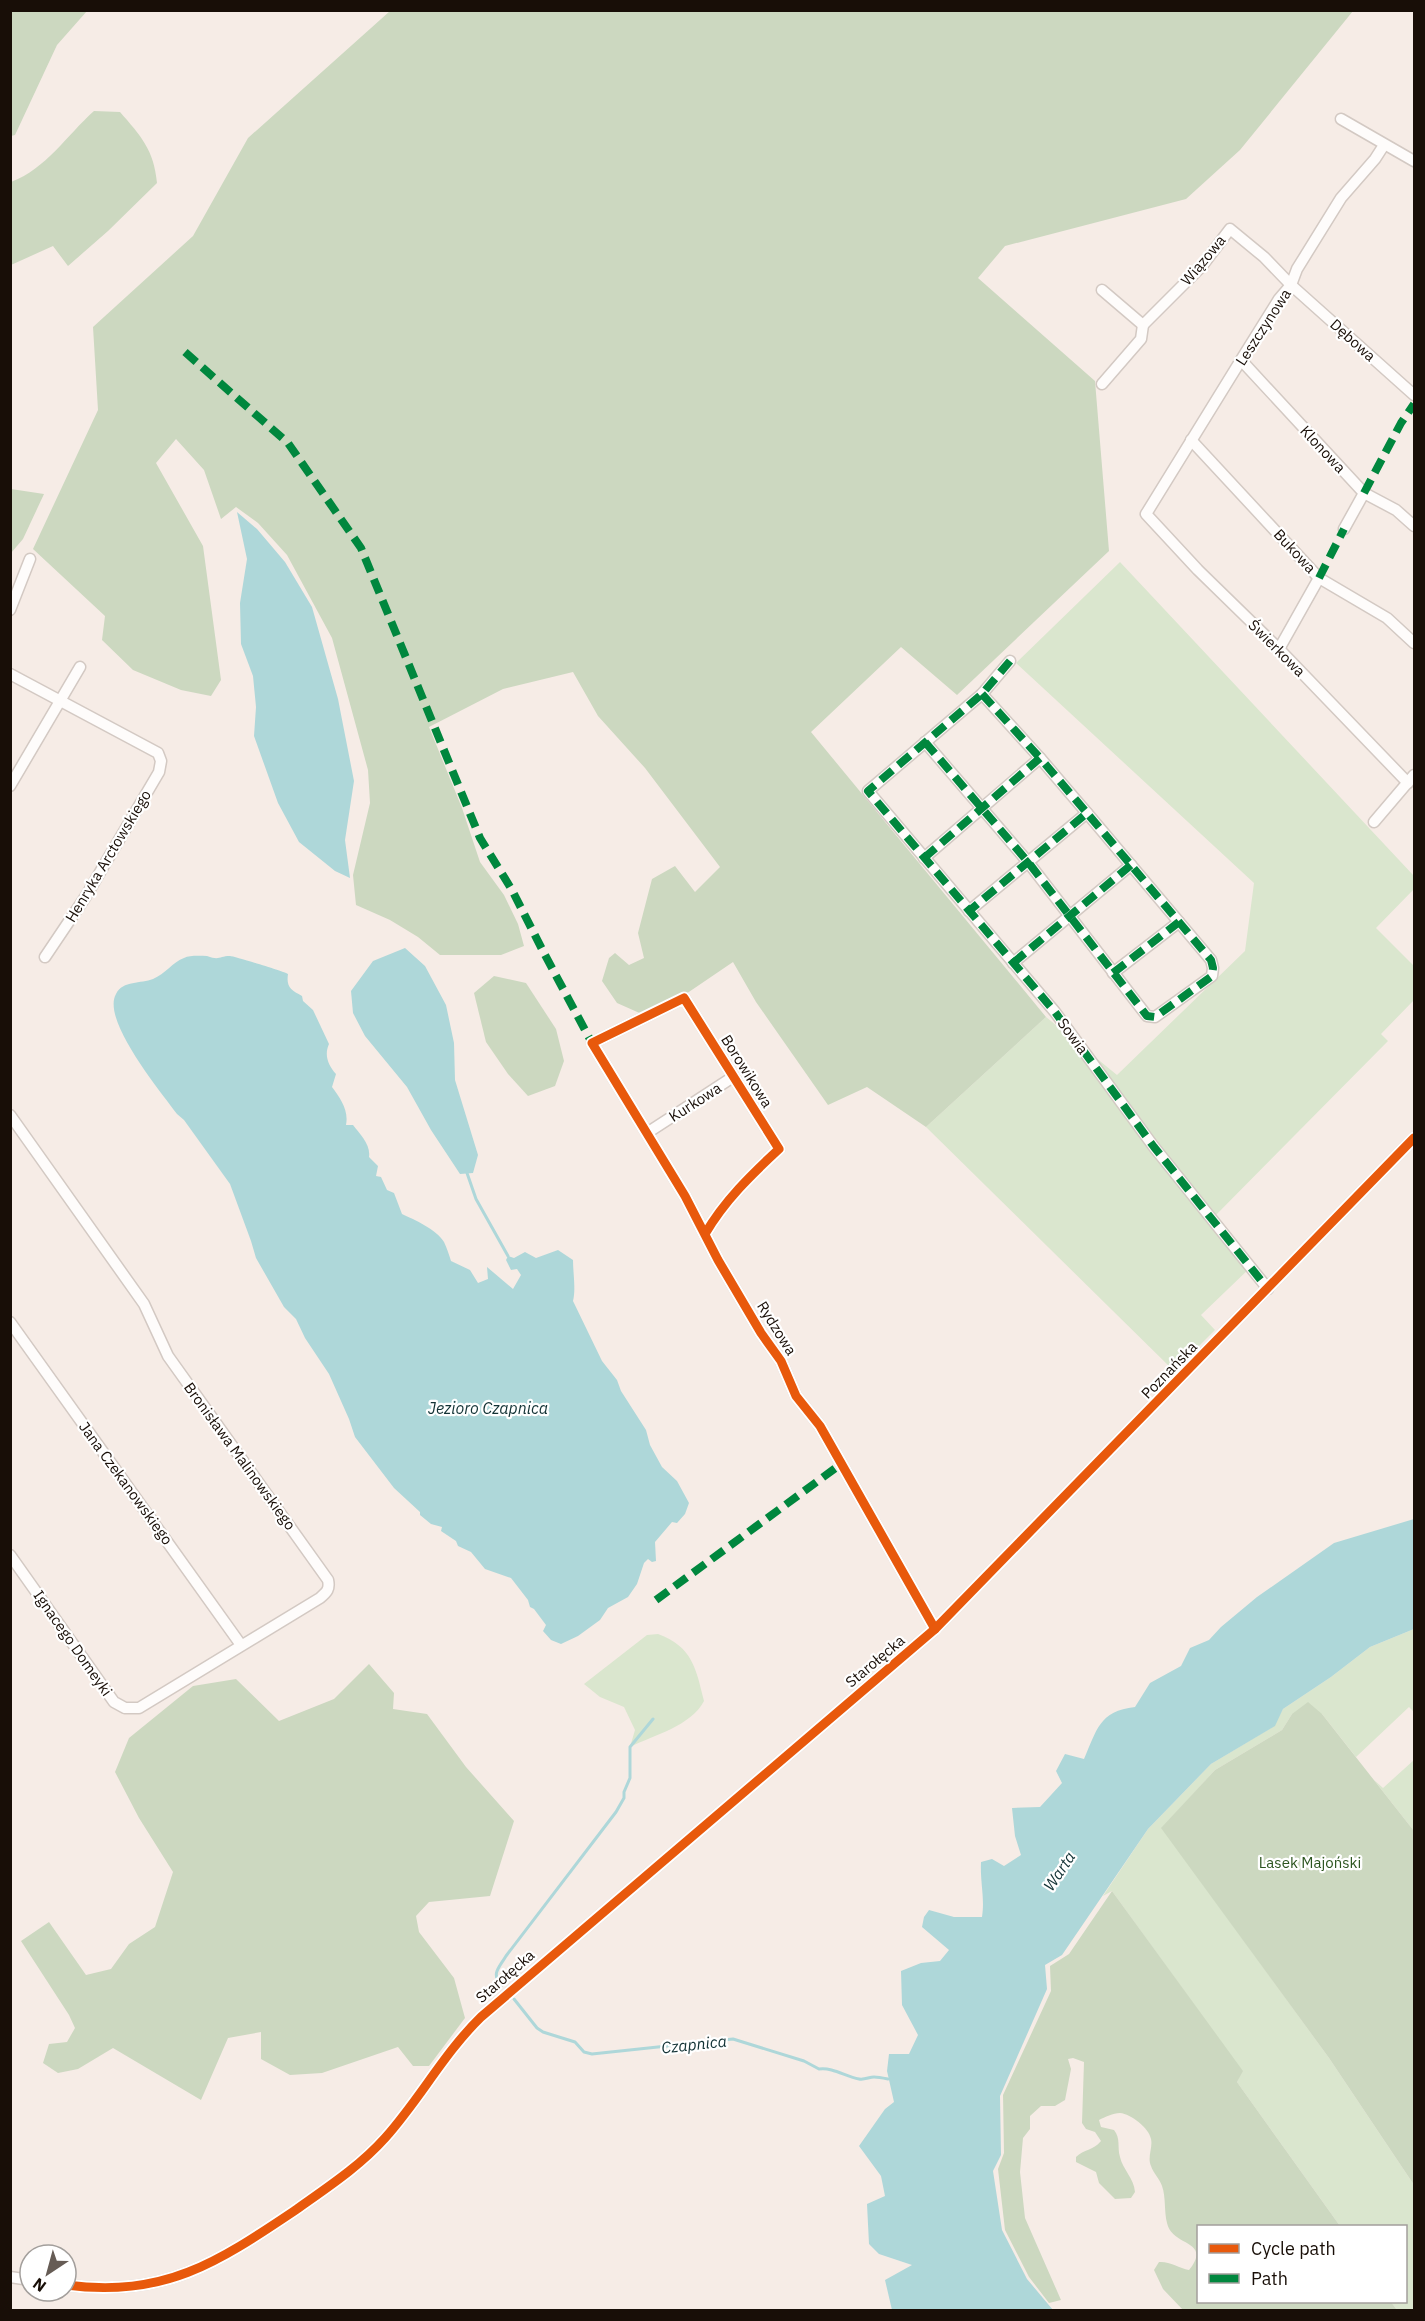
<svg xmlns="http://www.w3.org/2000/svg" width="1425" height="2321" viewBox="0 0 1425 2321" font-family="'IBM Plex Sans',sans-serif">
  <rect width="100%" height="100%" fill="#f6ece6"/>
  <g fill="#dae6ce">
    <path d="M 1120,562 L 1414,876 L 1414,889 L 1376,928 L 1414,966 L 1414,1000 L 1381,1034 L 1388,1041 L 1213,1218 L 1252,1266 L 1201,1315 L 1215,1330 L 1174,1371 L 926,1127 L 1046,1017 L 1117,1075 L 1245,951 L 1254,883 L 1016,663 Z"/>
    <path d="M 1414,1629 L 1414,1712 L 1409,1707 L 1356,1757 L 1322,1714 L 1292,1714 L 1282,1730 L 1215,1770 L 1162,1828 L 1329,2058 L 1414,2185 L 1414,2310 L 1397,2310 L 1391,2302 L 1406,2302 L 1406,2226 L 1340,2226 L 1237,2082 L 1242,2071 L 1112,1891 L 1103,1896 L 1148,1829 L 1211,1764 L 1274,1726 L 1283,1709 L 1331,1677 L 1370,1647 Z"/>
    <path d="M 658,1634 C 693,1647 696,1669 704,1701 C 691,1726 654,1735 630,1747 L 635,1730 L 624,1707 L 600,1697 L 584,1684 L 647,1635 Z"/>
    <path d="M 1414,1760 L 1414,1831 L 1374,1780 L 1383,1788 Z"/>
  </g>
  <g fill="#ccd8c0">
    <path d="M 11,10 L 87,11 L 57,45 L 15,135 L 11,136 Z"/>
    <path d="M 390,11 L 1353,11 L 1240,150 L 1186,199 L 1005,246 L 978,278 L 1095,381 L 1109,551 L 957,695 L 901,647 L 811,732 L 1046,1017 L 926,1127 L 867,1087 L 828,1105 L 756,1002 L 733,962 L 680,998 L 644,1015 L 617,1003 L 602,981 L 609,958 L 615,953 L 629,965 L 644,958 L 638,933 L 652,879 L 675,866 L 695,892 L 720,867 L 645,768 L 598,716 L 573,672 L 503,689 L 429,727 L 462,808 L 480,862 L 504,895 L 518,924 L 524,946 L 501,955 L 440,955 L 418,937 L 390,920 L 356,905 L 353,875 L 370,803 L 368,770 L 332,638 L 287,555 L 258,523 L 236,507 L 221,519 L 204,470 L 176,439 L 156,463 L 203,546 L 221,680 L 211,696 L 181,690 L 133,670 L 102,640 L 105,616 L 33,549 L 98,410 L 93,327 L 193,236 L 248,138 Z"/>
    <path d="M 94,111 L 120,112 C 141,136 154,150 157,183 L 108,231 L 68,266 L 53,246 L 11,265 L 11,182 C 46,169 67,135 94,111 Z"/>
    <path d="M 11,489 L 44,494 L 23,539 L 11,553 Z"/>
    <path d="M 494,976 L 526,983 L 556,1029 L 564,1061 L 555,1086 L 528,1096 L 508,1074 L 486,1042 L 474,993 Z"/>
    <path d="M 369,1664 L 394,1693 L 393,1709 L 427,1714 L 466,1767 L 514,1821 L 490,1896 L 429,1902 L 416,1916 L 419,1932 L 454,1978 L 465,2018 L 429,2066 L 413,2066 L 398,2047 L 322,2073 L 290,2075 L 261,2059 L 261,2032 L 228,2038 L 201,2100 L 113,2048 L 78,2069 L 58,2073 L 43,2063 L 49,2044 L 67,2042 L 75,2028 L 69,2015 L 21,1941 L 49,1922 L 86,1975 L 111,1969 L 129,1944 L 155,1927 L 173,1872 L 139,1818 L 115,1772 L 129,1738 L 193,1686 L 236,1679 L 279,1721 L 334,1699 Z"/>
    <path d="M 1308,1702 L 1322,1714 L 1414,1831 L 1414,2185 L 1329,2058 L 1161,1828 L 1215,1770 L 1282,1730 L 1292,1714 Z"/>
    <path d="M 1112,1891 L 1243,2071 L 1237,2082 L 1340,2226 L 1198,2226 L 1198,2302 L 1391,2302 L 1397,2310 L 1183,2310 L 1163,2289 L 1154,2270 L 1159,2262 C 1169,2261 1179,2268 1189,2270 C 1213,2240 1172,2247 1167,2223 C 1164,2211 1166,2197 1162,2186 C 1160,2179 1153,2173 1151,2166 C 1147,2157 1153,2148 1151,2139 C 1149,2128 1131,2114 1120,2113 C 1113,2113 1105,2117 1099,2120 L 1101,2127 L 1114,2130 C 1121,2139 1117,2147 1120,2157 C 1123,2170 1134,2178 1135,2192 L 1131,2198 L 1115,2199 L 1099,2183 L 1096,2172 L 1076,2162 L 1076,2157 C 1084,2149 1093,2151 1101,2141 L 1095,2132 L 1086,2129 L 1082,2123 L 1084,2062 L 1073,2058 L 1068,2059 L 1071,2069 L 1065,2100 L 1055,2106 L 1041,2106 L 1030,2116 L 1030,2129 L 1023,2138 L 1020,2172 L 1025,2218 L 1061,2300 L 1049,2303 L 1029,2277 L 1005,2230 L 998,2169 L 1004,2153 L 1003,2095 L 1051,1991 L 1050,1966 L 1069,1954 Z"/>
  </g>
  <g fill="#aed7d9">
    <path d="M 237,512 L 257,529 L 285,562 L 312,607 L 338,699 L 354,781 L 345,840 L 350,878 L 335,871 L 299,842 L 278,803 L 254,736 L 256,707 L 253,676 L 241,644 L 240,603 L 247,559 Z"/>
    <path d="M 405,948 L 425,966 L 446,1005 L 454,1043 L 455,1080 L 478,1155 L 473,1173 L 460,1174 L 431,1130 L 407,1087 L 365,1036 L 353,1013 L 351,991 L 373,961 Z"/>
    <path d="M 207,956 C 220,961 219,956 230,956 C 234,956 285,972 288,974 C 286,987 291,990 302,996 L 303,1001 L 313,1010 L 329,1044 C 324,1055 328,1065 336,1074 L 332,1087 C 340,1098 349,1110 346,1125 L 353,1125 C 360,1134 371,1145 369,1157 L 378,1166 L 376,1176 L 381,1177 L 387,1190 L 394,1193 L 402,1214 C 415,1220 436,1229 444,1242 C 447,1248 449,1255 451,1261 L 470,1270 L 478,1283 L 488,1279 L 487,1267 L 513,1289 L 521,1275 L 517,1269 L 511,1270 L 506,1260 L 508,1256 L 514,1258 L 525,1252 L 536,1258 L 558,1250 L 573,1260 C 573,1273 576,1289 573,1301 L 602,1361 L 617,1380 L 621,1391 L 646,1430 L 650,1445 L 662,1467 L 677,1481 L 689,1503 L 685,1514 L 677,1523 L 672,1522 L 655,1542 L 656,1561 L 652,1562 L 648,1559 L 644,1563 L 637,1584 L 628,1597 L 608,1608 L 600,1620 L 578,1636 L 561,1644 L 551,1640 L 543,1631 L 546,1625 L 534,1609 L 530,1607 L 528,1600 L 511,1578 L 485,1569 L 471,1552 L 458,1546 L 456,1541 L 441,1531 L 442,1527 L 431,1524 L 420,1515 L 420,1512 L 394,1488 L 355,1437 L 349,1419 L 329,1374 L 305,1338 L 296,1319 L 284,1307 L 256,1258 L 251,1241 L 230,1184 L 184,1120 L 177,1114 C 161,1092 101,1020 116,994 C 123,980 141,984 153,979 C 165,974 173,962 184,958 C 190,955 200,956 207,956 Z"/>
    <path d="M 1414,1519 L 1414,1629 L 1370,1647 L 1331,1677 L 1283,1709 L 1275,1726 L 1211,1764 L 1148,1829 L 1062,1955 L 1045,1965 L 1047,1989 L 1000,2096 L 1001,2155 L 993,2171 L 1002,2230 L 1027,2279 L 1053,2310 L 892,2310 L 885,2280 L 912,2265 L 879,2254 L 869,2244 L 867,2204 L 885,2196 L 881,2176 L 859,2146 L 885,2109 L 894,2102 L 887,2071 L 889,2054 L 909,2054 L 918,2035 L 902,2005 L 901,1971 L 921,1963 L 940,1961 L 949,1950 L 922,1927 L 924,1917 L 929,1910 L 954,1917 L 982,1917 C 985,1897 980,1883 981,1862 L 992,1859 L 1004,1866 L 1021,1855 L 1015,1836 L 1012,1808 L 1040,1807 L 1062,1783 L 1056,1771 L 1065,1754 L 1084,1759 C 1097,1730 1099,1711 1135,1707 L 1150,1683 L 1181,1666 L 1190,1648 L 1209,1640 L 1221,1627 L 1257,1597 L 1334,1543 Z"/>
  </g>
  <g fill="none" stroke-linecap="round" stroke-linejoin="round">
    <g stroke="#aed7d9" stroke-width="3">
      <path d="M 467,1173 L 476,1199 L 508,1256"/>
      <path d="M 501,1986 C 491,1973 499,1968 506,1956 L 616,1812 L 624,1798 L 624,1792 L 630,1778 L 630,1747 L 653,1719"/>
      <path d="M 514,1999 L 537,2028 L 543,2032 L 575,2042 L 584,2052 L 592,2054 L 733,2039 L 804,2061 L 819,2069 C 833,2067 846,2077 859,2079 C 865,2080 869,2077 874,2077 C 878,2077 883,2078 888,2079"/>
    </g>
    <g stroke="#d3c9c3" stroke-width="13">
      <g id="minor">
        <path d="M 1341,119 L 1414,161"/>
        <path d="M 1384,145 L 1375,159 L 1341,198 L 1297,269 L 1291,285 L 1279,299 L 1241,360 L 1146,514 L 1198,570 L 1279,649 L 1408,783"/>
        <path d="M 1102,290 L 1143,325 L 1202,266 L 1230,229 L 1264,257 L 1291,285 L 1414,395"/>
        <path d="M 1241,360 L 1364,493 L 1396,510 L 1414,526"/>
        <path d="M 1102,384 L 1141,339 L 1143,325"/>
        <path d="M 1191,440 L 1319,578 L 1387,618 L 1414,643"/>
        <path d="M 1344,529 L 1364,493"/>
        <path d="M 10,610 L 30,559"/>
        <path d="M 1279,649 L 1319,578"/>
        <path d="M 1010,661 L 982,694 L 868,791 L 1055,1012 L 1154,1147 L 1268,1289"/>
        <path d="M 10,674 L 158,753 L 161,761 L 159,772 L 86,896 L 45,957"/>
        <path d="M 982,694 L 1040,758"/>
        <path d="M 925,742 L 1028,862 L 1147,1016 L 1155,1017 L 1212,976 L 1213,968 L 1211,960 L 1087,813"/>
        <path d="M 10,786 L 80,667"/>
        <path d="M 1374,822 L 1414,775"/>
        <path d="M 924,858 L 1040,758 L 1087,813 L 969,911"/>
        <path d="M 1013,963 L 1131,865"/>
        <path d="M 1113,973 L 1179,922"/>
        <path d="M 10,1115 L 144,1304 L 168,1356 L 328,1580 C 330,1589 327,1592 320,1598 L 139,1708 L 125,1708 L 114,1702 L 10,1555"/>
        <path d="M 647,1133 L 733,1077"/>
        <path d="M 705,1234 C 725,1200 751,1175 779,1149 L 684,998 L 592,1043 L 685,1196 L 718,1260 L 761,1333 L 781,1361 L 796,1396 L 820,1426 L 935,1629"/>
        <path d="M 10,1322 L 241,1645"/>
        <path d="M 10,2277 L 30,2280"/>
        <path d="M 66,2285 C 166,2298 218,2262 297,2209 C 328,2187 360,2166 385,2138 C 420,2099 444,2053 481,2017 L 935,1629 L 1414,1138"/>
      </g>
    </g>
    <use href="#minor" stroke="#fefcfb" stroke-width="10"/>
    <g stroke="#00873e" stroke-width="8" stroke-dasharray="15 8" stroke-linecap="butt">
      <path d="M 185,352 L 288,443 L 361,548 L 480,838 L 512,890 L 545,955 L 592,1043"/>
      <path d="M 1364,493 L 1401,423 L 1414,404"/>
      <path d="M 1319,578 L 1344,529"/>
      <path d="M 1010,661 L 982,694 L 868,791 L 1055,1012 L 1154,1147 L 1268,1289"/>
      <path d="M 982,694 L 1040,758"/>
      <path d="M 925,742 L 1028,862 L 1147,1016 L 1155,1017 L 1212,976 L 1213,968 L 1211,960 L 1087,813"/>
      <path d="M 924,858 L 1040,758 L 1087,813 L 969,911"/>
      <path d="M 1013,963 L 1131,865"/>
      <path d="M 1113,973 L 1179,922"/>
      <path d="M 656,1600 L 841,1464"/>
    </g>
    <g stroke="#fff" stroke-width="13">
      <g id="cycleway">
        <path d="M 705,1234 C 725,1200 751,1175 779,1149 L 684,998 L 592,1043 L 685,1196 L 718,1260 L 761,1333 L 781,1361 L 796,1396 L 820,1426 L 935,1629"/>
        <path d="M 66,2285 C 166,2298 218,2262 297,2209 C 328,2187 360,2166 385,2138 C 420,2099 444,2053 481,2017 L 935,1629 L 1414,1138"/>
      </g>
    </g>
    <use href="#cycleway" stroke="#e8590c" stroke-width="9"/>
  </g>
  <g text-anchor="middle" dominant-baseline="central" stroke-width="4.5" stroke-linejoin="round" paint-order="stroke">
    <g font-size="15" fill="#180e07" stroke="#fff">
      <text transform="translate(1203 260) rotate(-50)">Wiązowa</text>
      <text transform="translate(1263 327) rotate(-57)">Leszczynowa</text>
      <text transform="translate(1353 340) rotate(42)">Dębowa</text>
      <text transform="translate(1323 449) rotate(47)">Klonowa</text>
      <text transform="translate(1295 551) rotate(47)">Bukowa</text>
      <text transform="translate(1277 648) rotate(45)">Świerkowa</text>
      <text transform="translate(108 856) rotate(-59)">Henryka Arctowskiego</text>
      <text transform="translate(1073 1036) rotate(54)">Sowia</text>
      <text transform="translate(747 1071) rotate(58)">Borowikowa</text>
      <text transform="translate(695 1102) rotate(-33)">Kurkowa</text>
      <text transform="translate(777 1328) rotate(58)">Rydzowa</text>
      <text transform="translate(1169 1370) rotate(-46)">Poznańska</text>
      <text transform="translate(240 1456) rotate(54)">Bronisława Malinowskiego</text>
      <text transform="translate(126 1483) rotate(54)">Jana Czekanowskiego</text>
      <text transform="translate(73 1643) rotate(55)">Ignacego Domeyki</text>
      <text transform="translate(875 1661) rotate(-40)">Starołęcka</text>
      <text transform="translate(505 1976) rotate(-41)">Starołęcka</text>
    </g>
    <g font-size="15" fill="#2b541e" stroke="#fff">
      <text x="1310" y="1862">Lasek Majoński</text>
    </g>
    <g font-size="16" font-style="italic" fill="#123235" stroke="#fff">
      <text x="488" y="1408">Jezioro Czapnica</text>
      <text transform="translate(1059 1871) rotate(-56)">Warta</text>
      <text transform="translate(694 2044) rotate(-6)">Czapnica</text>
    </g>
  </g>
  <rect width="1425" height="2321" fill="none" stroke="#180e07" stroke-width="24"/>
  <rect x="1197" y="2225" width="210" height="78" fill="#ffffff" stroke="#a39f9c" stroke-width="1.5"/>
  <rect x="1209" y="2244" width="30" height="9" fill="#e8590c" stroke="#a39f9c" stroke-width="1.5"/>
  <text x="1251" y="2255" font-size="18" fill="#180e07">Cycle path</text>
  <rect x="1209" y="2274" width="30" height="9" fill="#00873e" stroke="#a39f9c" stroke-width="1.5"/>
  <text x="1251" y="2285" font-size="18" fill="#180e07">Path</text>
  <g transform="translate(48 2273) rotate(216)"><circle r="28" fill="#ffffff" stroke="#a39f9c" stroke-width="1.5"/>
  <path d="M0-4.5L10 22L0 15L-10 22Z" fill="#665c55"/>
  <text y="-9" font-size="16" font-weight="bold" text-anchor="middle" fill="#180e07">N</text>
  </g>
</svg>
